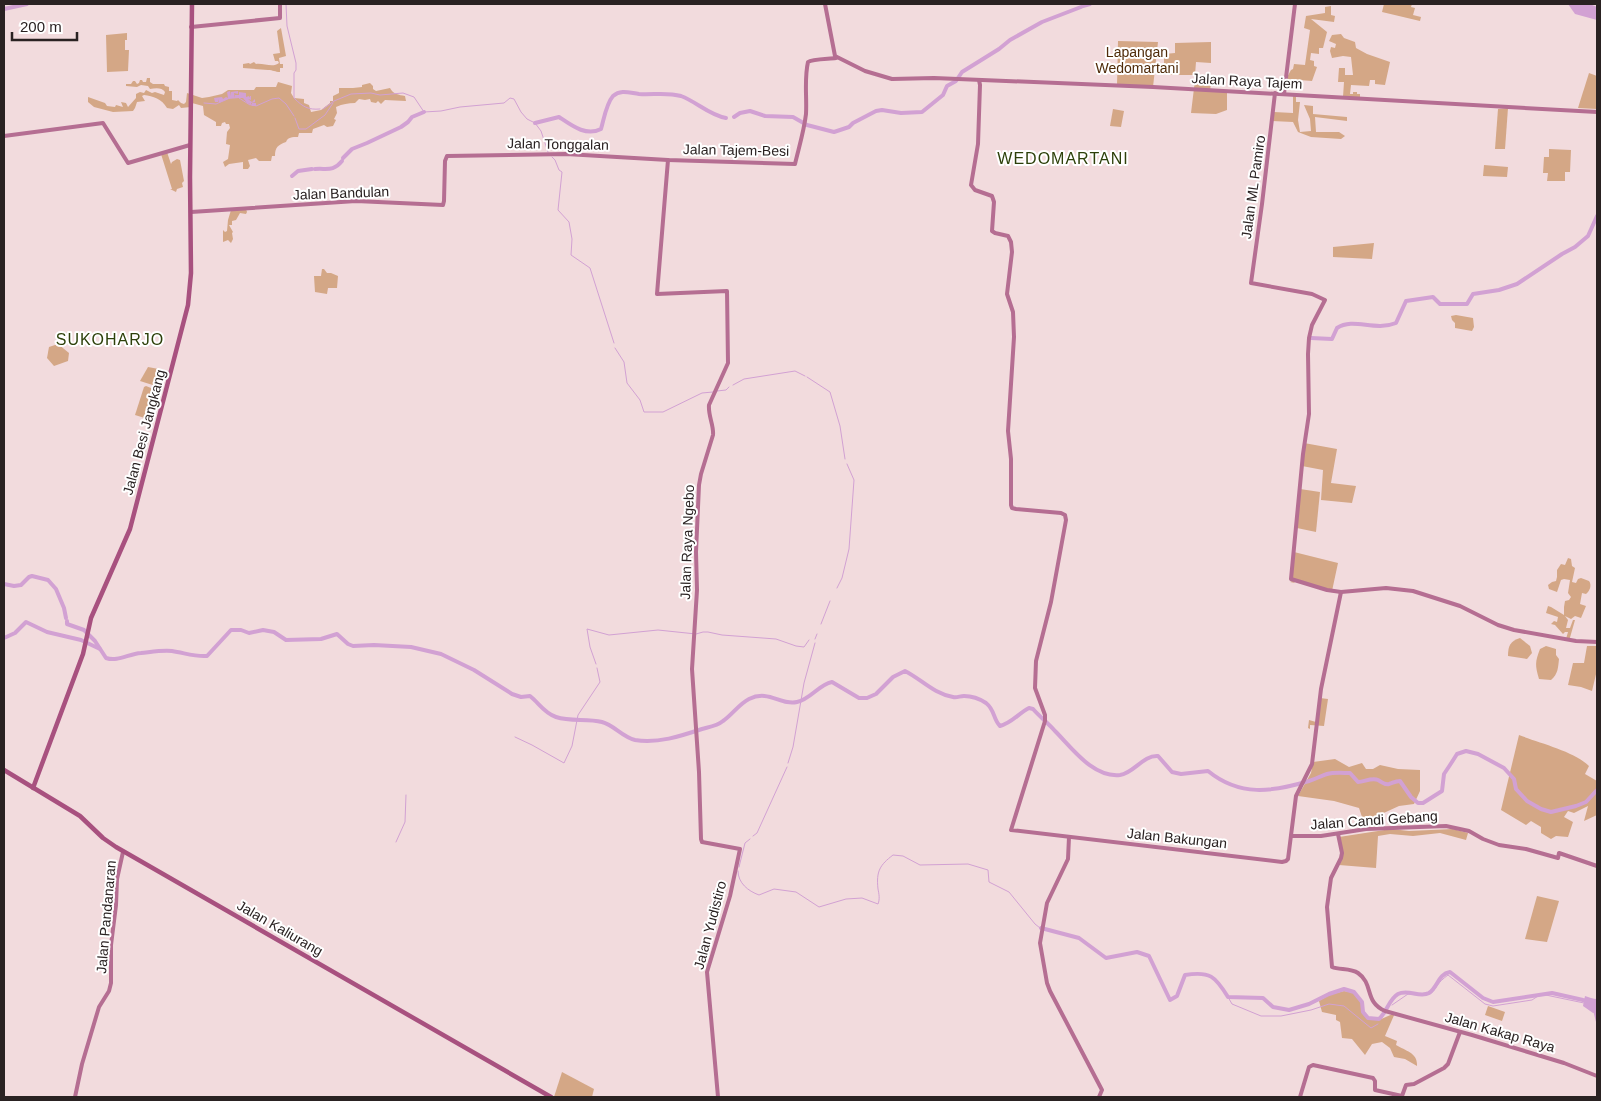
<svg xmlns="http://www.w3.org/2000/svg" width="1601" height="1101" viewBox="0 0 1601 1101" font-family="Helvetica,sans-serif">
  <rect width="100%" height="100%" fill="#f2dbdd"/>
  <g fill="#d4a786">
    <path d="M 1384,4 L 1412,4 L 1411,7 L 1415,8 L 1413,15 L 1421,17 L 1420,21 L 1382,12 Z"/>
    <path d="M 1331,6 L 1331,15 L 1335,16 L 1334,22 L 1311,19 L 1327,32 L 1323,48 L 1319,48 L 1319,54 L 1311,53 L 1310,60 L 1314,61 L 1314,66 L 1317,67 L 1312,81 L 1286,79 L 1291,70 L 1293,69 L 1294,64 L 1305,65 L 1310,30 L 1304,28 L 1306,16 L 1325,13 L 1325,7 Z"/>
    <path d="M 281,28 L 286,56 L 279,58 L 280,64 L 283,64 L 283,68 L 280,68 L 280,72 C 275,72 273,70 268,70 C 260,69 252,69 243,68 L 243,64 L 249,63 L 250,64 L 254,62 L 256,64 C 264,63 273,68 279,63 L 278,61 L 275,61 L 273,54 L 280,53 L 277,31 Z"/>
    <path d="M 127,33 L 127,40 L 125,40 L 125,50 L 129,50 L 128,71 L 107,72 L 106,35 Z"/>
    <path d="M 1341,34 L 1344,38 L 1355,42 L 1356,48 L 1367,54 L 1390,62 L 1385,85 L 1375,84 L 1375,80 L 1370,80 L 1369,86 L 1351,85 L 1350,94 L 1353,94 L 1353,92 L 1357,92 L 1357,94 L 1360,94 L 1360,99 L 1343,97 L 1344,82 L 1338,82 L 1339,68 L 1345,68 L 1345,75 L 1353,75 L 1351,57 L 1343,56 L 1332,58 L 1330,51 L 1331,47 L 1335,48 L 1336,44 L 1329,41 L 1332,35 Z"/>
    <path d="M 1118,41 L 1158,42 L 1153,87 L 1117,86 Z"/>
    <path d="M 1211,42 L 1211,63 L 1196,62 L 1195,75 L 1170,75 L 1169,71 L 1164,69 L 1164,54 L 1175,53 L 1175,43 Z"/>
    <path d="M 1589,73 L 1597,76 L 1597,109 L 1578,108 Z"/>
    <path d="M 147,78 L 150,78 L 150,82 L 153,84 L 164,84 L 165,86 L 169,87 L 169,91 L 172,91 L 172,100 L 177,101 L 178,100 L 181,103 L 184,104 L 186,102 L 187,93 L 202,98 L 209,97 L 222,94 L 228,90 L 254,90 L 256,87 L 276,87 L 278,82 L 292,86 L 291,93 L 294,98 L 304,99 L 304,103 L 309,105 L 311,112 L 321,110 L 330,103 L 330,101 L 333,101 L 333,96 L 339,93 L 339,88 L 353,88 L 362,87 L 362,85 L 370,83 L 373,86 L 373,89 L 376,91 L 390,88 C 393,94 399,95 405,96 L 406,101 L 385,100 L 381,104 L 378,101 L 376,103 L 371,102 L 370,99 L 365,100 L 359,99 L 355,103 C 348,103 343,104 336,107 L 337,113 L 334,119 L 336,120 L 333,126 L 327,127 L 324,125 L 313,129 L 312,133 L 299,133 L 298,137 C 292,137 288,137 286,142 C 278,145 275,147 275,156 L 272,156 L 271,161 L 259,161 L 256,158 L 248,160 L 250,166 L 248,169 L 243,169 L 243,162 L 229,164 L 225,167 L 223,162 L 228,159 L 230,145 L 226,144 L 227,132 L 230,128 L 229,124 L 226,124 L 225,122 L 222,123 L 221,126 L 216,126 L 216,122 L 204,115 L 203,106 L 192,103 L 191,107 L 181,108 L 179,105 L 173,109 L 167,108 C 162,99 153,96 144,95 L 142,96 L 145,101 L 137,102 L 135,108 L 133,111 L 113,112 L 94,107 L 88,102 L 88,97 L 105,103 L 107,106 L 115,107 L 116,105 L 123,107 L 121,102 L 126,103 L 128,107 L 136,98 L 136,94 L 140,92 L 144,93 L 146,90 L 152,93 L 155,92 L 164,95 L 165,92 C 162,87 155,88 150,89 L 148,86 L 141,85 L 137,87 L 126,86 L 126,84 L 131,84 L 133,81 L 135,81 L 137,84 L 139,83 L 140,80 L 142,80 L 143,82 L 146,82 Z"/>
    <path d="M 1195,80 L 1211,83 L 1210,91 L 1227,92 L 1227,110 L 1216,114 L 1191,113 Z"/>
    <path d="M 1293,95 L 1296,95 L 1296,102 L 1300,102 L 1298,120 L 1300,132 L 1311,131 L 1310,119 L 1304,105 L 1313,106 L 1313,114 L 1347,117 L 1347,121 L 1315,117 L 1316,132 L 1339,132 L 1345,136 L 1341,139 L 1311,137 L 1298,132 L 1293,122 L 1272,121 L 1274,112 L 1293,113 Z"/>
    <path d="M 1508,108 L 1505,149 L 1495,149 L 1498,109 Z"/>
    <path d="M 1113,109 L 1124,111 L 1121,127 L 1110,126 Z"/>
    <path d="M 1549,149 L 1571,150 L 1570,172 L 1565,172 L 1565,181 L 1547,181 L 1548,173 L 1543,173 L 1544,157 L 1549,157 Z"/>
    <path d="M 167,152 L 171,164 L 172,162 L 177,159 L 180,160 L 184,181 L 182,183 L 183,187 L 177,189 L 176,192 L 170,189 L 172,189 L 161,154 Z"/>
    <path d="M 1484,165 L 1508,167 L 1507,177 L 1483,176 Z"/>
    <path d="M 246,209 L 247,212 L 246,214 L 240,213 L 236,220 L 232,221 L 232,225 L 229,225 L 233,232 L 232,233 L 233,239 L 231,243 L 228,240 L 223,242 L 223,230 L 225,232 L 227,231 L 228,220 L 231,210 Z"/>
    <path d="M 1374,243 L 1372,259 L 1333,257 L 1333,247 Z"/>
    <path d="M 322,269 L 324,269 L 327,273 L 331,273 L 338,276 L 337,288 L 328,288 L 327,294 L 315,292 L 314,276 L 321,276 Z"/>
    <path d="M 1456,315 L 1473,318 L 1474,327 L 1472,331 L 1455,328 L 1455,323 L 1452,320 L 1451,316 Z"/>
    <path d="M 58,344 L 69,353 L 68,361 L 54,366 L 47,358 L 49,347 Z"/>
    <path d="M 148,367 L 164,370 L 159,387 L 140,381 Z"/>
    <path d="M 146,386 L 161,392 L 151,420 L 135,415 L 144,387 Z"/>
    <path d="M 1304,443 L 1337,449 L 1331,483 L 1356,486 L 1352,503 L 1321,500 L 1323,470 L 1302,466 Z"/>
    <path d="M 1300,489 L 1320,492 L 1316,532 L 1297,528 Z"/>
    <path d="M 1294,552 L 1338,563 L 1332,591 L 1293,581 L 1295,583 L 1290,582 L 1292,581 Z"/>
    <path d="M 1568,558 L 1571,559 L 1572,566 L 1575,568 L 1572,582 L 1576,583 L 1578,579 L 1581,578 L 1589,581 C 1592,585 1590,591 1586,594 L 1582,593 L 1580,604 L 1586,606 L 1581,618 L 1575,616 L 1571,619 L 1565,616 L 1568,620 L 1566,628 L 1570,628 L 1573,620 L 1575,620 L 1569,641 L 1566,639 L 1568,632 L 1565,632 L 1563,634 L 1555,625 L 1551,624 L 1554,621 L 1557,622 L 1558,617 L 1546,613 L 1548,606 L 1551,607 L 1564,615 L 1564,607 L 1565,601 L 1569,600 L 1571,597 L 1568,593 L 1570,580 L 1564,579 L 1561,580 L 1557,592 L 1549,589 L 1548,585 L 1552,582 L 1556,581 L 1557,577 L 1557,570 L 1561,564 L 1565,565 Z"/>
    <path d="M 1520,638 L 1530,646 L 1532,653 L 1527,659 L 1508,656 C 1508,646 1510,641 1520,638 Z"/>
    <path d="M 1546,646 L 1556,649 L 1556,655 L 1559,659 C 1558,668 1558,674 1551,680 L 1539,679 C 1535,665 1535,662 1540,649 Z"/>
    <path d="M 1587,646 L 1597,646 L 1597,670 L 1592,691 L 1581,687 L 1568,685 L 1573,663 L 1584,663 Z"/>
    <path d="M 1320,698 L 1328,699 L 1324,726 L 1310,725 L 1310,729 L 1308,728 L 1309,720 L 1316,722 Z"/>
    <path d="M 1519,735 C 1539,743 1574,751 1589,766 L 1585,774 L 1597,781 L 1597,815 L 1584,821 L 1588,806 L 1574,813 L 1568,811 L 1564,817 L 1573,822 L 1568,837 L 1556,836 L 1551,839 L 1541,833 L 1541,827 L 1531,821 L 1526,825 L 1501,810 Z"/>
    <path d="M 1335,759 L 1349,767 L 1362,763 L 1366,769 L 1373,769 L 1380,765 L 1398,769 L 1420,770 L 1420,791 L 1414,804 L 1399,806 L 1375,817 L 1375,827 L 1364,829 L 1363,820 L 1359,808 L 1334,801 L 1298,796 L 1311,773 L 1313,762 Z"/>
    <path d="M 1391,829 L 1409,831 L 1453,829 L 1468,833 L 1466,840 L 1440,833 L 1413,836 L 1390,834 L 1378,836 L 1376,868 L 1339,865 L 1342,860 L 1339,837 Z"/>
    <path d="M 1537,896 L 1559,901 L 1547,942 L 1525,939 Z"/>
    <path d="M 1344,991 L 1354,993 L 1362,1002 L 1362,1012 L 1369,1019 L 1379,1020 L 1395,1013 L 1385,1036 L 1397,1041 L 1396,1045 C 1406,1051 1418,1053 1417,1066 L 1405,1059 L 1394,1057 L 1390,1048 L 1382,1042 L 1372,1044 L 1365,1055 L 1352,1039 L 1342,1038 L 1340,1022 L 1336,1020 L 1336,1015 L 1322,1012 L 1319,1001 L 1329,995 Z"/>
    <path d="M 1488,1006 L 1505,1012 L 1502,1021 L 1485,1015 Z"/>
    <path d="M 562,1072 L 594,1089 L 592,1097 L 554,1097 Z"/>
  </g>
  <g fill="#d2a1d3">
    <path d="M 1568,4 L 1590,4 L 1597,7 L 1597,20 L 1575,14 Z"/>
    <path d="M 230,91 L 231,96 L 231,92 L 238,91 L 238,94 L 234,93 L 235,98 L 235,95 L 239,95 L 239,92 L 246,93 L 246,97 L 249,96 L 249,98 L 250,96 L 251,96 L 251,100 L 248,99 L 252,102 L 255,99 L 255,102 L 251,103 L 252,105 L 252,103 L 256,103 L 256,106 L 252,106 L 249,104 L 250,103 L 248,104 L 243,98 L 239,98 L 239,96 L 239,98 L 228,99 L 219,103 L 218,99 L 218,102 L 215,102 L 214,98 L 222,97 L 223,99 L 226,97 L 228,98 L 227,92 Z"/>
    <path d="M 1585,996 L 1597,1000 L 1597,1012 L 1593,1013 L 1583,1006 Z"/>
  </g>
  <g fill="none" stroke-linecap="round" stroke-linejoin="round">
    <g stroke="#d2a1d3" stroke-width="1">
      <path d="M 286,4 L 287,26 L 296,63 L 296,70 L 294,73 L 294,98 C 303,107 308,110 320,109"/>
      <path d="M 239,98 L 250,105"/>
      <path d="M 204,103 L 216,104 L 230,98"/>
      <path d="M 256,106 L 272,99 L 279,98 L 286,104 L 294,116"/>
      <path d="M 323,109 L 334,101 L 351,94 L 371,93 L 380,95 L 403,93 L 414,97 L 424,112 L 441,111 L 460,107 L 504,103 L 510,98 L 514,99 L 521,112 L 527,119 L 535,123 L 541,131 L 548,152"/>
      <path d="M 295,118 L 299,129 L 306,129 L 325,115 L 333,103"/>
      <path d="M 552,157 L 555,160 L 559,170 L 562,172 L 558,210 L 569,222 L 572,239 L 571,255 L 590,268 L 614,343"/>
      <path d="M 615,348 L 624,362 L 627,383 L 640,400 L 644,412 L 663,412 L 702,393 L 713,392"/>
      <path d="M 807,377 L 830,392 L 840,426 L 845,459"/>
      <path d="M 733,385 L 744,379 L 795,371 L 805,376"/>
      <path d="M 717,391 L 726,390 L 729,387"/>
      <path d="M 837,588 L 842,578 L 849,549 L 854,480 L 847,464"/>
      <path d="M 821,624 L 830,601"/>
      <path d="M 815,639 L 817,634"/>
      <path d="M 596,664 L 590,647 L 587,629 L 609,635 L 658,630 L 696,634 L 703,632 L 708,632 L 722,635 L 776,639 L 796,646 L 804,647 L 809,640"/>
      <path d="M 515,737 L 532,745 L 564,763 L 572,746 L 578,715 L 600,682 L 597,668"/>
      <path d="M 788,763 L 793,747 L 804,683 L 815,643"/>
      <path d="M 753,836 L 757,833 L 787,767"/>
      <path d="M 396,842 L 405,822 L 406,795"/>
      <path d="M 739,867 L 745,843 L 750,839"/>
      <path d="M 738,871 C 738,883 748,891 759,895 L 774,889 L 796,892 L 819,907 L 846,899 L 862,898 L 878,904 C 880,899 879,894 878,889 C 876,871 880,865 893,855 L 903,856 L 920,865 L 968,864 L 988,870 L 989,882 L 1009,892 L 1035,924 L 1040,928"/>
      <path d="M 1228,997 L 1232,1004 L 1261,1016 L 1281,1016 L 1311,1010 L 1329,1004 L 1344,1006 L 1371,1028 L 1378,1024"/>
      <path d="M 1392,1005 L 1408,994 C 1442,998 1427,990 1448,975 L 1485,1004 L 1493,1006 L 1532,1000 L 1541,994 L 1584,1003"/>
    </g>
    <path stroke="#d2a1d3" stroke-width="2.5" d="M 1594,1009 L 1597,1021"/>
    <g stroke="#d2a1d3" stroke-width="4">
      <path d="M 1083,6 L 1090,4"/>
      <path d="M 4,9 L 27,4"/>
      <path d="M 734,117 L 740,113 L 750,111 L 765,116 L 793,117 L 807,125 L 834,132 L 849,127 L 853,123 L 876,111 L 882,110 L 901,113 L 922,112 L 943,95 L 947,86 L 956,81 L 962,72 L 999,49 L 1010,40 L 1042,22 L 1081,7"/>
      <path d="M 535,123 L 559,117 C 571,125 586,137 601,129 C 604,119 606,104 613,96 C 621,89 630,93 639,94 C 653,95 667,92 681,96 C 697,102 709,115 726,118"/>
      <path d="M 343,158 L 352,149 L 367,143 L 401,127 L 408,122 L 412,117 L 424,112"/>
      <path d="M 315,169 C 327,168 333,172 342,161"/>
      <path d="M 292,176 L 298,171 L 312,169"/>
      <path d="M 1311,338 L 1332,339 L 1337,328 C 1354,317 1374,332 1396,323 L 1406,301 L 1433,297 L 1440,304 L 1467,304 L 1473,294 L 1499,290 L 1517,284 L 1562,254 L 1575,247 L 1588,236 L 1597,216"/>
      <path d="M 4,584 L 14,586 L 21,585 L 29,577 L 32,576 L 48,580 L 56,589 L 64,608 L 66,618"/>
      <path d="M 67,621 L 67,624 L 84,630 L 95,641 L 106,658 C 118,662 128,654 141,653 C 151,652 162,650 172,651 C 185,653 195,657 207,656 L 231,630 L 241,630 L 249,633 L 263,630 L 274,632 L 286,640 L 321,639 L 337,634 L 348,644 L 353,646 L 374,645 L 411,647 L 441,654 L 474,670 L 512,694 L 521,697 L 530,696 C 539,703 544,713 556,717 C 571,722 587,718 602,722 C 614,725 622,737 635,740 C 657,744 681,736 702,729 C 709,727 717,726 723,721 C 732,715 739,704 749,699 C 769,689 781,706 797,702 C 811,699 818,685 832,682 L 859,698 L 867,698 L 876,694 L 893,677 L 905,671 C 921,679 934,694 953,697 C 957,698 960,696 964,696 C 972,696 980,699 986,703 C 995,710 993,719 1000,726 C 1012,723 1019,713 1029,708 L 1033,709 C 1040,717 1048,723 1055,731 C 1072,748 1093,778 1120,775 C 1134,773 1143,755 1158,756 L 1172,772 L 1181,774 L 1208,771 C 1240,797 1272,792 1309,781 C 1315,779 1321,776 1327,774 C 1334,772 1343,773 1350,773 L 1358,782 C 1364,782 1372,777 1378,780 C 1382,782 1384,785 1389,784 C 1393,783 1395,781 1400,781 L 1411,797 L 1418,803 L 1423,803 L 1442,791 L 1444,774 L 1450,765 L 1457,754 L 1466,751 L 1478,754 L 1504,768 L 1514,779 L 1516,789 L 1527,801 L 1541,809 L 1551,812 L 1576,806 L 1586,802 L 1597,790"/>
      <path d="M 4,638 L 15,633 L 26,622 L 47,632 L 81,640 L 100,649"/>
      <path d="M 1041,928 L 1079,938 L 1106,958 L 1137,952 L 1149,956 L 1170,1000 L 1177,996 L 1185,975 C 1210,971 1215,976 1228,997 L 1263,998 L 1273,1007 L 1289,1010 L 1309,1004 L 1329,994 L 1344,989 L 1354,992 L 1362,1002 L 1363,1012 L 1368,1018 L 1379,1019 C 1387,1012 1389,999 1398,994 C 1408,989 1420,998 1429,993 C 1438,987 1438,974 1450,972 L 1483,998 L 1493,1002 L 1552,993 L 1583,1000 L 1597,1001"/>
    </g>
    <g stroke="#b56e92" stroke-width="4">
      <path d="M 825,4 L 835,56 L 865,71 L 892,79 L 934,78 L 1153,87 L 1597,112"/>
      <path d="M 191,27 L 280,18 L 280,4"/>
      <path d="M 979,80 L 980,85 L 978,144 L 971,185 L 975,190 L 992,196 L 994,202 L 992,231 L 995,233 L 1008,236 L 1011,242 L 1012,252 L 1007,294 L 1013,312 L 1014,337 L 1008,431 L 1011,459 L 1011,505 L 1012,508 L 1016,509 L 1061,513 L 1065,515 L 1066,520 L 1051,602 L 1036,661 L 1035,688 L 1045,715 L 1045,721 L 1011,830 L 1282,862 L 1286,861 L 1288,859 L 1296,796 L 1312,764 L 1321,689 L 1341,592"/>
      <path d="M 1275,93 L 1262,204 L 1251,283 L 1312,294 L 1325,300 L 1312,325 L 1309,338 L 1308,354 L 1309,414 L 1303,454 L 1291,579 L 1327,590 L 1341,592 L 1386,588 L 1413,591 L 1460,606 L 1498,625 L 1514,630 L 1576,641 L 1597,642"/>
      <path d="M 1284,94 L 1295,4"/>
      <path d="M 4,136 L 103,123 L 128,163 L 190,145"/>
      <path d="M 668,160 L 657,294 L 727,291 L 728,363 L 709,405 C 708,416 714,425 713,435 L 701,474 L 699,485 L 696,552 L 697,590 L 692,669 L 699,772 L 701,839 L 702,842 L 740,849 L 730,896 L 707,972 L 718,1097"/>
      <path d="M 191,212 L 356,201 L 443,205 L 444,201 L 445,161 L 447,156 L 566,154 L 668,160 L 795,164 C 799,147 804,131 806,114 C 807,96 804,79 808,62 C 812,59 828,59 836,58"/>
      <path d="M 1338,834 L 1342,853 L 1341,858 L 1331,878 L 1327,907 L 1332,967 C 1339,970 1351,968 1358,973 C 1374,984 1364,1002 1385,1011 L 1472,1035 L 1564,1063 L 1597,1076"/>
      <path d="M 1291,836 L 1321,836 L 1366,829 L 1446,826 L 1469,831 L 1483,839 L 1499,845 L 1526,849 L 1558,858 L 1559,853 L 1597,866"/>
      <path d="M 1069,837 L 1068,859 L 1047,903 L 1040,943 L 1047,983 L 1050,991 L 1102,1090 L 1099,1097"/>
      <path d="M 75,1097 L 82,1064 L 96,1017 L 99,1007 L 109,991 L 111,983 L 111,945 L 116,905 L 117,879 L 123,852"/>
      <path d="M 1300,1097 L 1309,1067 L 1313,1065 L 1373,1078 L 1375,1081 L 1375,1090 L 1402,1096 L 1406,1085 L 1414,1084 L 1444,1068 L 1448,1064 L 1460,1032"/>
    </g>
    <g stroke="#a8517f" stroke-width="4.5">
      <path d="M 4,770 L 80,816 L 103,838 L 116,847 L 551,1097"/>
      <path d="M 33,788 L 83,654 L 91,618 L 130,529 L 188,305 L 191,273 L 190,177 L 192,4"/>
    </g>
  </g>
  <g text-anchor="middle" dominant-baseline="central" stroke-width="4" stroke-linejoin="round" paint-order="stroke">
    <g font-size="14" fill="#4f2b09" stroke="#fff">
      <text x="1137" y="52">Lapangan<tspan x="1137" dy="16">Wedomartani</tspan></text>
    </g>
    <g font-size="14" fill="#2a2222" stroke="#fff">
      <text transform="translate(1247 81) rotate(3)">Jalan Raya Tajem</text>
      <text transform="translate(558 144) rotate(1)">Jalan Tonggalan</text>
      <text transform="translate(736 150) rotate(1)">Jalan Tajem-Besi</text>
      <text transform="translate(1253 187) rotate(-82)">Jalan ML Pamiro</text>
      <text transform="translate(341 193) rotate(-2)">Jalan Bandulan</text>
      <text transform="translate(144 432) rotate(-75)">Jalan Besi Jangkang</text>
      <text transform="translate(687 542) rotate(-88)">Jalan Raya Ngebo</text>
      <text transform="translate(1374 820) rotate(-4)">Jalan Candi Gebang</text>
      <text transform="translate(1177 838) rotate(6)">Jalan Bakungan</text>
      <text transform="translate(106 917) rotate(-85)">Jalan Pandanaran</text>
      <text transform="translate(710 925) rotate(-75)">Jalan Yudistiro</text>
      <text transform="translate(280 928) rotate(30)">Jalan Kaliurang</text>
      <text transform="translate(1500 1032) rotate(16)">Jalan Kakap Raya</text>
    </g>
    <g font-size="16" letter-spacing="1" fill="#2d400a" stroke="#fff">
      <text x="1063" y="158">WEDOMARTANI</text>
      <text x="110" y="339">SUKOHARJO</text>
    </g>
  </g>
  <rect width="1601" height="1101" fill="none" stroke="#2a2222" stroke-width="10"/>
  <path d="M12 32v8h65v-8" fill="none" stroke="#2a2222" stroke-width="2.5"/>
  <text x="20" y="32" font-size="15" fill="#2a2222" stroke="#ffffff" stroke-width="4" paint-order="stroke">200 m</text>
</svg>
